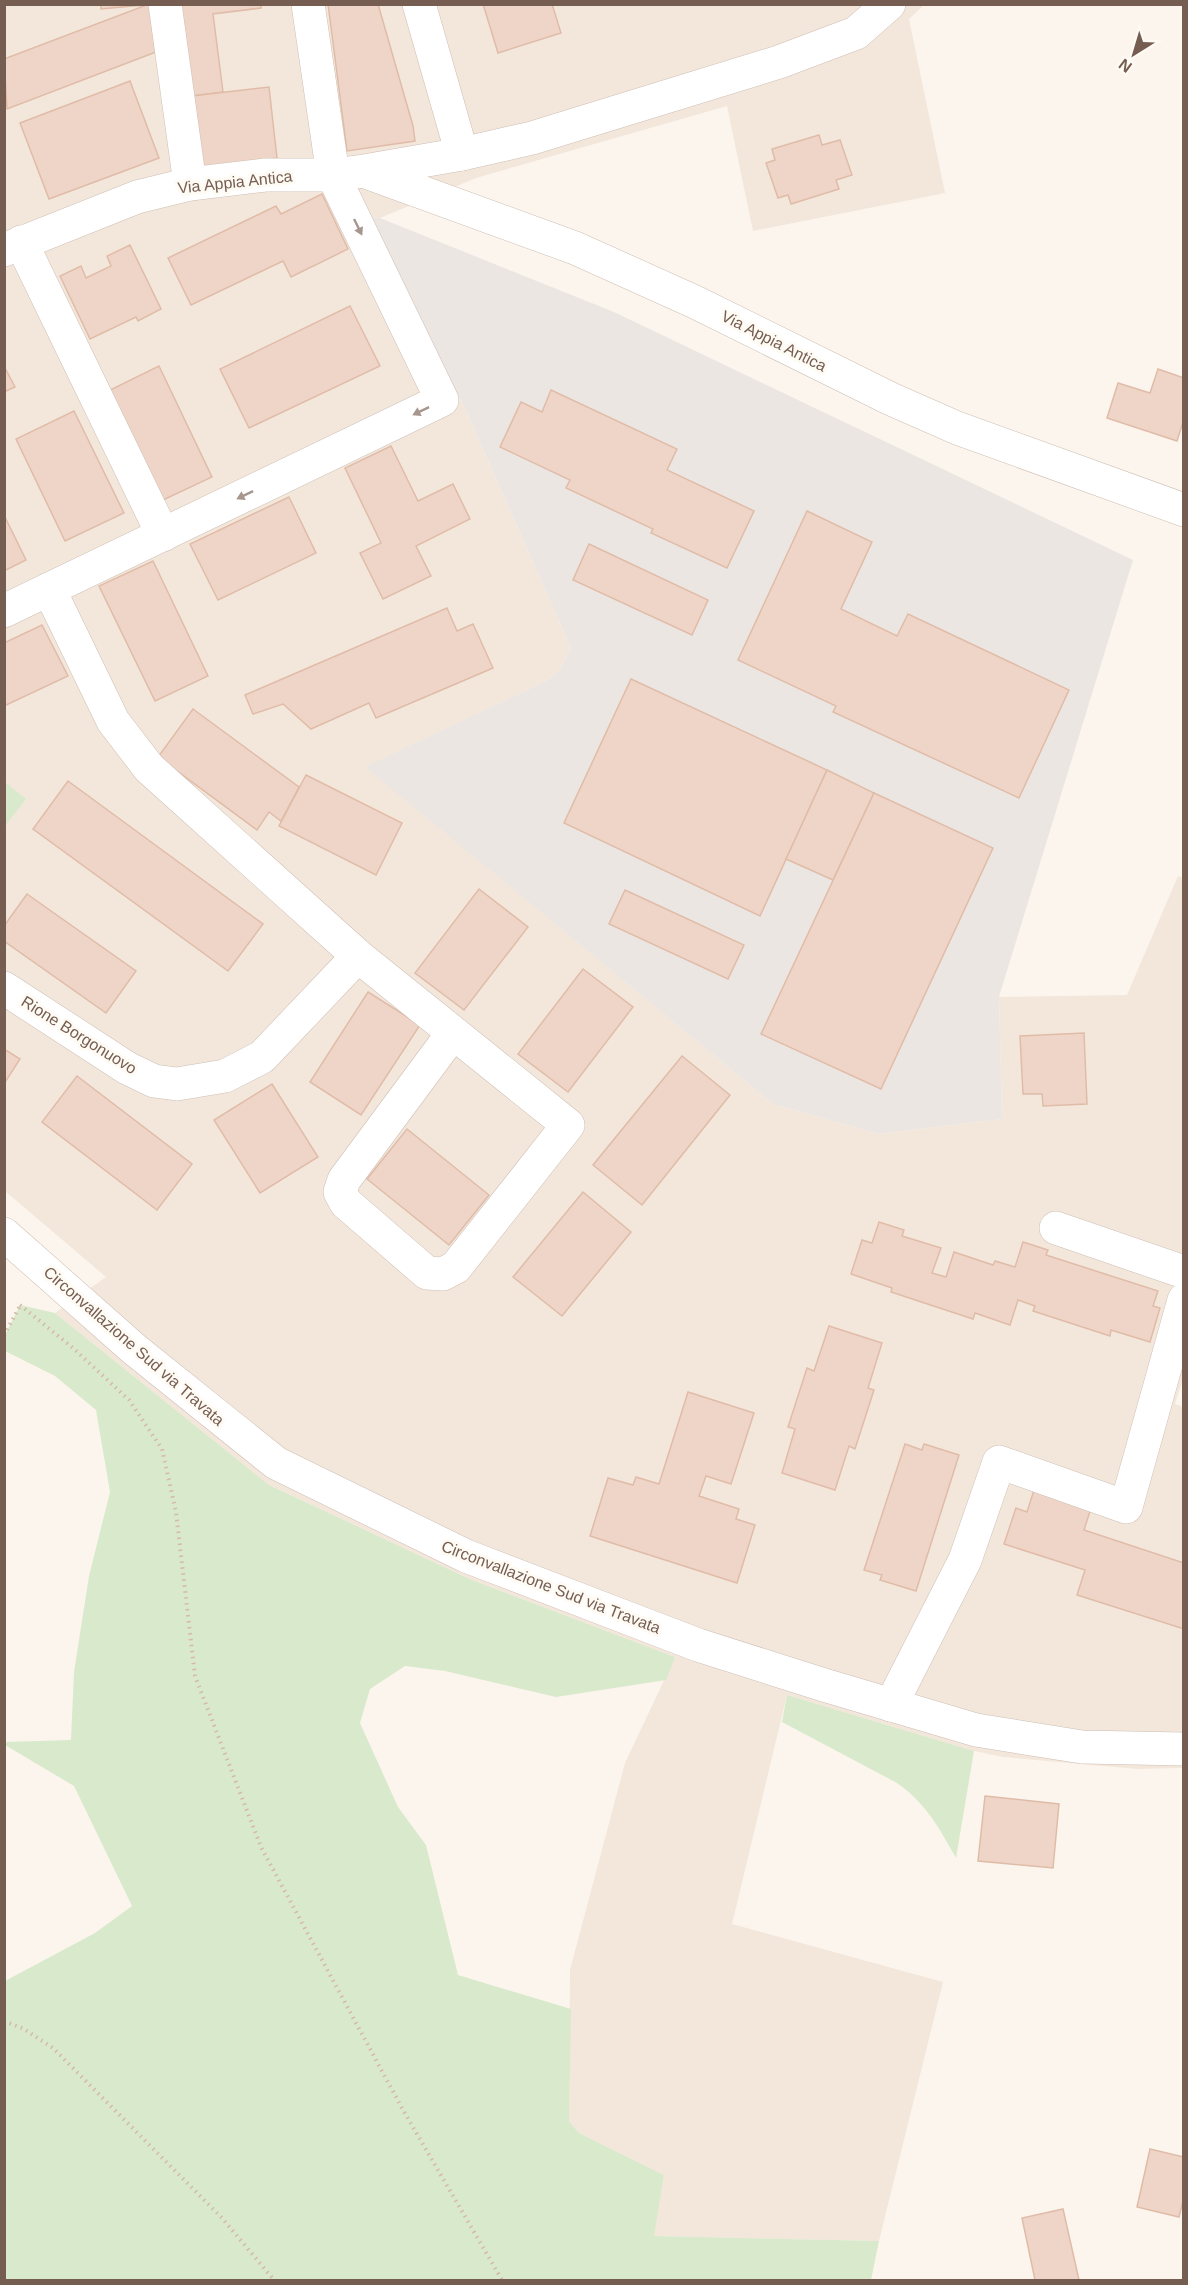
<svg xmlns="http://www.w3.org/2000/svg" width="1188" height="2285" viewBox="0 0 1188 2285" font-family="Helvetica,sans-serif">
  <rect width="100%" height="100%" fill="#fcf5ed"/>
  <path fill="#f3e7dc" d="M 5,5 L 924,5 L 909,19 L 945,193 L 753,231 L 727,106 L 476,178 L 380,218 L 370,217 L 467,413 L 571,648 L 560,670 L 546,681 L 366,767 L 773,1104 L 878,1134 L 1002,1119 L 999,997 L 1127,995 L 1178,876 L 1183,878 L 1184,1376 L 1175,1404 L 1184,1407 L 1183,1768 L 1137,1769 L 1003,1757 L 974,1751 L 787,1695 L 732,1924 L 943,1982 L 879,2241 L 653,2236 L 664,2175 L 579,2133 L 569,2121 L 570,1970 L 625,1763 L 675,1657 L 472,1580 L 269,1485 L 55,1313 L 106,1277 L 5,1191 Z"/>
  <path fill="#ece6e2" d="M 370,217 L 380,218 L 614,312 L 1133,560 L 999,997 L 1002,1119 L 878,1134 L 773,1104 L 365,767 L 546,681 L 560,670 L 571,648 L 467,413 Z"/>
  <g fill="#d9e9cc">
    <path d="M 5,782 L 26,799 L 5,826 Z"/>
    <path d="M 20,1305 L 55,1313 L 269,1485 L 472,1580 L 675,1657 L 666,1680 L 556,1697 L 445,1671 L 405,1666 L 370,1689 L 360,1723 L 398,1807 L 426,1845 L 458,1975 L 571,2009 L 569,2121 L 579,2133 L 664,2175 L 654,2236 L 879,2241 L 871,2280 L 5,2280 L 5,1981 L 95,1933 L 132,1906 L 74,1786 L 5,1745 L 5,1742 L 71,1740 L 74,1672 L 89,1576 L 110,1492 L 96,1410 L 55,1376 L 5,1351 L 5,1335 Z"/>
    <path d="M 787,1695 L 974,1751 L 956,1858 C 940,1829 925,1802 897,1783 L 782,1722 Z"/>
  </g>
  <g fill="#efd5c7" stroke="#e0bca8" stroke-width="1.5">
    <path d="M 101,4 L 144,4 L 144,5 L 101,9 Z"/>
    <path d="M 149,4 L 156,52 L 7,109 L 4,59 Z"/>
    <path d="M 180,4 L 261,4 L 261,8 L 213,14 L 223,92 L 192,96 Z"/>
    <path d="M 328,4 L 378,4 L 413,126 L 415,141 L 347,151 Z"/>
    <path d="M 483,4 L 552,4 L 561,33 L 498,53 Z"/>
    <path d="M 130,81 L 159,158 L 49,199 L 20,123 Z"/>
    <path d="M 269,87 L 277,158 L 201,167 L 192,96 Z"/>
    <path d="M 819,135 L 822,145 L 840,140 L 852,175 L 836,180 L 839,189 L 791,204 L 788,195 L 778,198 L 766,163 L 775,160 L 772,149 Z"/>
    <path d="M 322,194 L 348,249 L 291,277 L 283,261 L 191,305 L 168,258 L 276,206 L 281,214 Z"/>
    <path d="M 130,245 L 161,309 L 138,321 L 136,317 L 90,339 L 60,276 L 81,266 L 86,278 L 111,266 L 107,256 Z"/>
    <path d="M 350,306 L 380,366 L 249,428 L 220,369 Z"/>
    <path d="M 4,366 L 15,387 L 4,392 Z"/>
    <path d="M 159,366 L 212,477 L 161,501 L 108,391 Z"/>
    <path d="M 1158,369 L 1184,378 L 1184,419 L 1177,441 L 1107,418 L 1118,383 L 1150,393 Z"/>
    <path d="M 551,390 L 677,449 L 667,470 L 754,511 L 727,568 L 651,533 L 653,529 L 566,488 L 570,480 L 500,447 L 521,402 L 542,412 Z"/>
    <path d="M 74,411 L 124,513 L 65,541 L 16,439 Z"/>
    <path d="M 391,446 L 418,501 L 453,484 L 470,519 L 416,546 L 431,576 L 383,599 L 360,553 L 381,543 L 345,468 Z"/>
    <path d="M 289,497 L 316,553 L 218,600 L 190,544 Z"/>
    <path d="M 807,511 L 872,542 L 841,609 L 897,636 L 908,614 L 1069,690 L 1019,798 L 833,712 L 836,706 L 738,660 Z"/>
    <path d="M 4,515 L 26,560 L 4,571 Z"/>
    <path d="M 589,544 L 708,600 L 692,635 L 573,580 Z"/>
    <path d="M 153,561 L 208,676 L 155,701 L 99,586 Z"/>
    <path d="M 447,608 L 457,631 L 473,624 L 493,668 L 376,718 L 369,703 L 311,729 L 283,704 L 253,714 L 245,695 Z"/>
    <path d="M 42,625 L 68,676 L 4,706 L 4,643 Z"/>
    <path d="M 631,679 L 827,770 L 760,916 L 564,823 Z"/>
    <path d="M 193,709 L 299,787 L 281,821 L 269,812 L 257,830 L 158,757 Z"/>
    <path d="M 827,770 L 874,793 L 833,880 L 786,859 Z"/>
    <path d="M 306,775 L 402,823 L 376,875 L 279,826 Z"/>
    <path d="M 68,781 L 263,924 L 228,971 L 33,829 Z"/>
    <path d="M 874,793 L 993,848 L 881,1089 L 761,1034 Z"/>
    <path d="M 479,889 L 528,927 L 464,1010 L 415,973 Z"/>
    <path d="M 625,890 L 744,945 L 728,979 L 609,924 Z"/>
    <path d="M 27,894 L 136,971 L 106,1013 L 4,941 L 4,926 Z"/>
    <path d="M 583,969 L 633,1007 L 568,1092 L 518,1054 Z"/>
    <path d="M 368,992 L 420,1025 L 361,1115 L 310,1082 Z"/>
    <path d="M 1084,1033 L 1087,1104 L 1043,1106 L 1042,1094 L 1023,1094 L 1020,1036 Z"/>
    <path d="M 4,1049 L 20,1059 L 4,1084 Z"/>
    <path d="M 682,1056 L 730,1095 L 642,1205 L 593,1165 Z"/>
    <path d="M 77,1076 L 192,1164 L 157,1210 L 42,1122 Z"/>
    <path d="M 272,1084 L 318,1157 L 260,1193 L 214,1120 Z"/>
    <path d="M 407,1129 L 489,1195 L 449,1245 L 367,1179 Z"/>
    <path d="M 583,1192 L 631,1232 L 562,1316 L 513,1277 Z"/>
    <path d="M 879,1222 L 904,1230 L 902,1236 L 941,1248 L 932,1273 L 946,1277 L 954,1252 L 993,1265 L 995,1261 L 1015,1267 L 1023,1242 L 1048,1250 L 1046,1255 L 1158,1291 L 1153,1306 L 1160,1308 L 1150,1342 L 1111,1330 L 1110,1336 L 1033,1311 L 1035,1306 L 1018,1300 L 1010,1325 L 975,1313 L 973,1319 L 891,1292 L 892,1288 L 851,1274 L 862,1240 L 872,1243 Z"/>
    <path d="M 829,1326 L 882,1343 L 868,1388 L 874,1390 L 855,1449 L 849,1446 L 835,1490 L 782,1473 L 795,1429 L 788,1427 L 807,1368 L 814,1371 Z"/>
    <path d="M 688,1392 L 754,1413 L 731,1484 L 706,1476 L 699,1496 L 739,1509 L 736,1519 L 755,1525 L 737,1583 L 590,1536 L 608,1478 L 633,1485 L 636,1477 L 659,1484 Z"/>
    <path d="M 905,1444 L 922,1450 L 924,1444 L 959,1455 L 916,1591 L 880,1580 L 882,1575 L 864,1570 Z"/>
    <path d="M 1034,1490 L 1091,1508 L 1084,1530 L 1184,1563 L 1184,1629 L 1077,1595 L 1085,1570 L 1004,1544 L 1016,1508 L 1027,1512 Z"/>
    <path d="M 985,1796 L 1059,1804 L 1053,1868 L 978,1861 Z"/>
    <path d="M 1150,2149 L 1184,2157 L 1184,2197 L 1179,2217 L 1137,2207 Z"/>
    <path d="M 1063,2209 L 1079,2280 L 1035,2280 L 1022,2218 Z"/>
  </g>
  <g fill="none" stroke-linecap="round" stroke-linejoin="round">
    <g stroke="#cebeb3" stroke-width="34">
      <g id="minor">
        <path d="M 165,4 L 190,184"/>
        <path d="M 419,4 L 462,154"/>
        <path d="M 366,172 L 575,248 L 695,302 L 891,399 L 957,428 L 1184,510"/>
        <path d="M 21,242 L 163,535"/>
        <path d="M 4,250 L 137,197 L 190,184 L 265,175 L 333,175 L 364,171 L 462,154 L 532,138 L 779,62 L 856,33 L 889,4"/>
        <path d="M 49,589 L 113,721 L 149,768 L 358,956 L 568,1125 L 456,1267 L 443,1274 L 427,1273 L 346,1203 L 340,1192 L 344,1180 L 453,1033"/>
        <path d="M 4,611 L 442,400 L 333,175 L 308,4"/>
        <path d="M 4,988 L 127,1068 L 154,1081 L 177,1084 L 225,1076 L 262,1057 L 358,956"/>
        <path d="M 1056,1228 L 1184,1272"/>
        <path d="M 4,1234 L 134,1349 L 276,1463 L 466,1556 L 698,1645 L 824,1685 L 976,1730 L 1082,1747 L 1184,1749"/>
        <path d="M 891,1705 L 965,1560 L 999,1462 L 1126,1507 L 1184,1300"/>
      </g>
    </g>
    <g stroke="#d5b9a9" stroke-width="4" stroke-dasharray="1.5 4.5" stroke-linecap="butt">
      <path d="M 20,1305 L 73,1348 L 129,1400 L 162,1449 L 176,1512 L 195,1676 L 261,1847 L 403,2110 L 502,2280"/>
      <path d="M 4,1335 L 21,1304"/>
      <path d="M 4,2021 L 24,2029 L 53,2048 L 222,2218 L 274,2280"/>
    </g>
    <use href="#minor" stroke="#fff" stroke-width="33"/>
  </g>
  <defs><path id="oneway-solid" d="M-6-.8H1V-3.2L6.5 0L1 3.2V.8H-6Z" transform="scale(1.5)"/></defs>
  <g fill="#a6968e">
    <use href="#oneway-solid" transform="translate(358 227) rotate(64)"/>
    <use href="#oneway-solid" transform="translate(421 411) rotate(154)"/>
    <use href="#oneway-solid" transform="translate(245 495) rotate(154)"/>
  </g>
  <g text-anchor="middle" dominant-baseline="central" stroke-width="6" stroke-linejoin="round" paint-order="stroke">
    <g font-size="16" fill="#765d51" stroke="#fefaf4">
      <text transform="translate(235 182) rotate(-6)">Via Appia Antica</text>
      <text transform="translate(774 341) rotate(27)">Via Appia Antica</text>
      <text transform="translate(79 1035) rotate(32)">Rione Borgonuovo</text>
      <text transform="translate(134 1346) rotate(41)">Circonvallazione Sud via Travata</text>
      <text transform="translate(551 1587) rotate(21)">Circonvallazione Sud via Travata</text>
    </g>
  </g>
  <rect width="1188" height="2285" fill="none" stroke="#765d51" stroke-width="12"/>
  <g transform="translate(1134 54) rotate(217)" stroke="#fefaf4" stroke-width="4.5" paint-order="stroke">
  <path d="M0-4.5L10 22L0 15L-10 22Z" fill="#765d51"/>
  <text y="-9" font-size="16" font-weight="bold" text-anchor="middle" fill="#765d51">N</text>
  </g>
</svg>
